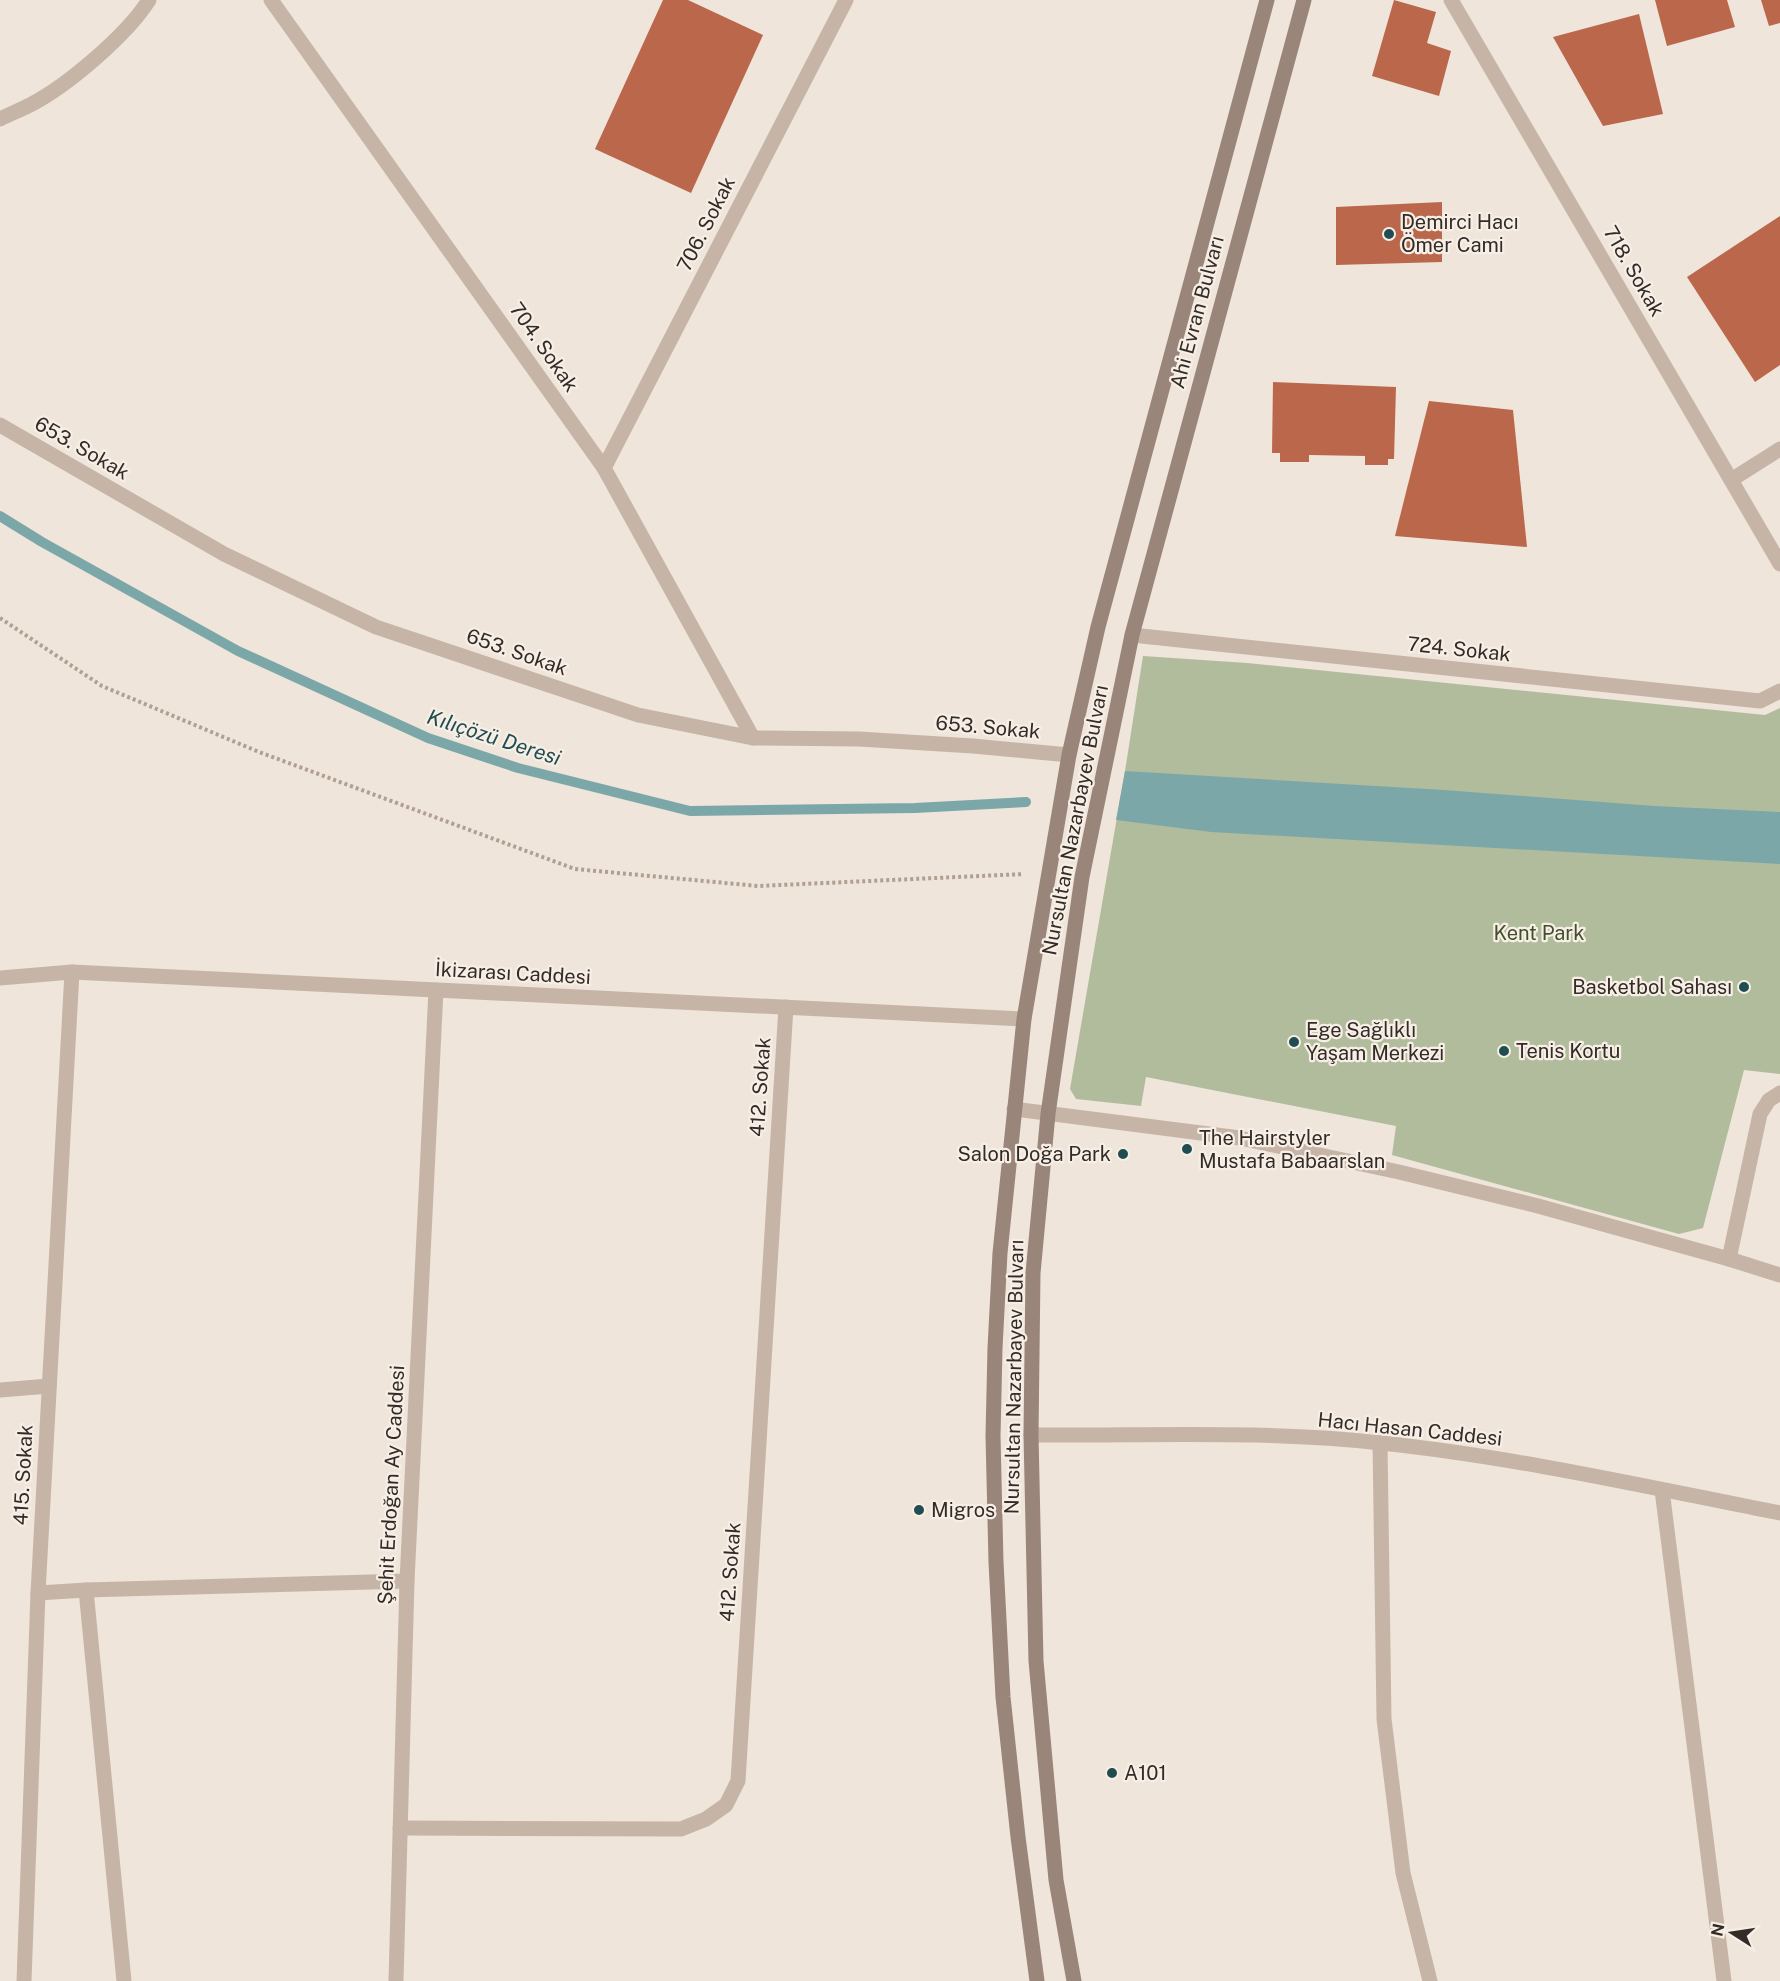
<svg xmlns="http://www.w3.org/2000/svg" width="1780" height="1981" viewBox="0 0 1780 1981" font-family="'Public Sans',sans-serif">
  <rect width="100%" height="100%" fill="#efe5da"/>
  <path fill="#b1bc9c" d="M 1143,656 L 1247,663 L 1765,715 L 1780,708 L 1780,1074 L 1744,1070 L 1703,1228 L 1679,1234 L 1392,1155 L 1396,1126 L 1146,1077 L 1141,1106 L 1076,1099 L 1070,1089 L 1125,771 Z"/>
  <path fill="#7ca7a9" d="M 1125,771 L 1444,790 L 1654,806 L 1780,812 L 1780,864 L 1211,832 L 1116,820 Z"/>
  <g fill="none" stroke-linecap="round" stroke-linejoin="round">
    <path stroke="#7ca7a9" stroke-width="10" d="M 0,516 L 42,542 L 238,651 L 428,738 L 518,768 L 690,811 L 915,808 L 1026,802"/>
  </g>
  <g fill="#bb674c">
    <path d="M 663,0 L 688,0 L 763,35 L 691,193 L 595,149 Z"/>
    <path d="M 1394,0 L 1436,12 L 1427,43 L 1451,51 L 1439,96 L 1372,76 Z"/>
    <path d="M 1655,0 L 1727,0 L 1735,27 L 1667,46 Z"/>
    <path d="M 1761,0 L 1780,0 L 1780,23 L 1769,26 Z"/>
    <path d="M 1639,14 L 1663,114 L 1603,126 L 1553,37 Z"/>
    <path d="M 1442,202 L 1442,262 L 1336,265 L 1336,207 Z"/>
    <path d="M 1780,216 L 1780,365 L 1755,382 L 1687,277 Z"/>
    <path d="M 1273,382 L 1396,387 L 1394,459 L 1388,459 L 1388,465 L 1365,465 L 1365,456 L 1309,455 L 1309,462 L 1280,462 L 1280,453 L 1272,453 Z"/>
    <path d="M 1429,401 L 1513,410 L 1527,547 L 1395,536 Z"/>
  </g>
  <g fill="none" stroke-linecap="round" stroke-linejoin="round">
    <path stroke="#b19f92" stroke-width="4" stroke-dasharray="3 3" stroke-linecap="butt" d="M 0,618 L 102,686 L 259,752 L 575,869 L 758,886 L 1024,874"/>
    <g stroke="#c6b5a7" stroke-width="15">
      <path d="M 271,0 L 604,468 L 753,738"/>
      <path d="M 1451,0 L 1780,564"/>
      <path d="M 0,119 C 10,114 20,110 30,105 C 67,86 127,35 149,0"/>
      <path d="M 0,425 L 224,554 L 376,627 L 638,715 L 753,738 L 859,739 L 973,746 L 1069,755"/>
      <path d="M 604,468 L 846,0"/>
      <path d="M 1731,480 L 1780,449"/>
      <path d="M 1132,635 L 1760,701 L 1780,691"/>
      <path d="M 0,978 L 72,972 L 1024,1019"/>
      <path d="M 1014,1109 L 1240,1138 L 1399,1172 L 1538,1206 L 1729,1259 L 1760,1114 L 1769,1100 L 1780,1093"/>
      <path d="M 1729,1259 L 1780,1275"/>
      <path d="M 0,1390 L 49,1386"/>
      <path d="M 1031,1435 C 1147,1436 1265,1430 1381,1443 C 1515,1457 1648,1487 1780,1513"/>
      <path d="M 1380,1443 L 1384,1719 L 1403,1873 L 1430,1981"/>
      <path d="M 1662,1490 L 1724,1981"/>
      <path d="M 86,1590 L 124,1981"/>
      <path d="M 38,1593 L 86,1590 L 407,1581"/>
      <path d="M 400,1828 L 681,1829 L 706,1819 L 726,1805 L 738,1781 L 786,1007"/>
      <path d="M 24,1981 L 38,1593 L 72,972"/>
      <path d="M 396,1981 L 407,1581 L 436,990"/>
    </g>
    <g stroke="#998579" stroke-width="15">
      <path d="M 1037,1981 L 1018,1837 L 1003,1697 L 996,1562 L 993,1436 L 995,1348 L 1000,1253 L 1024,1019 L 1069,755 L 1098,627 L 1267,0"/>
      <path d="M 1074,1981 L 1056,1880 L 1036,1661 L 1031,1435 L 1033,1273 L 1048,1114 L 1082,877 L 1132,635 L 1304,0"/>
    </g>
  </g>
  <g fill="#204d51" stroke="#f7efe6" stroke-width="2">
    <circle cx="1389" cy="234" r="6"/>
    <circle cx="1744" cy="987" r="6"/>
    <circle cx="1294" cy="1042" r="6"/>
    <circle cx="1504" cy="1051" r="6"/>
    <circle cx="1187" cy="1149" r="6"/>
    <circle cx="1123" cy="1154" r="6"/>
    <circle cx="919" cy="1510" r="6"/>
    <circle cx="1112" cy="1773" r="6"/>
  </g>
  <g text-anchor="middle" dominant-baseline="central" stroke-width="4.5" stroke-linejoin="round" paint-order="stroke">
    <g font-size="20" fill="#332b27" stroke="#f7efe6" text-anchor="start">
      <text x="1401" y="222">Demirci Hacı<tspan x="1401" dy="23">Ömer Cami</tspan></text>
      <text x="1732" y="987" text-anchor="end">Basketbol Sahası</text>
      <text x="1306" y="1030">Ege Sağlıklı<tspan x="1306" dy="23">Yaşam Merkezi</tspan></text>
      <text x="1516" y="1051">Tenis Kortu</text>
      <text x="1199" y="1138">The Hairstyler<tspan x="1199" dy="23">Mustafa Babaarslan</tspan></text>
      <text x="1111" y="1154" text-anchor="end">Salon Doğa Park</text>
      <text x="931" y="1510">Migros</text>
      <text x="1124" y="1773">A101</text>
    </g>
    <g font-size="20" fill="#332b27" stroke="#f7efe6">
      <text transform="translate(706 224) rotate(-63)">706. Sokak</text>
      <text transform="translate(1634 271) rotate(60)">718. Sokak</text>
      <text transform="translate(1197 312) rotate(-75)">Ahi Evran Bulvarı</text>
      <text transform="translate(544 347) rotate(55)">704. Sokak</text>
      <text transform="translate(82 448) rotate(30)">653. Sokak</text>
      <text transform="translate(1459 649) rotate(6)">724. Sokak</text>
      <text transform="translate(517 652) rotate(19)">653. Sokak</text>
      <text transform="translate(988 727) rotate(5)">653. Sokak</text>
      <text transform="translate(1075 820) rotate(-79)">Nursultan Nazarbayev Bulvarı</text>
      <text transform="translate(513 973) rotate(3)">İkizarası Caddesi</text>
      <text transform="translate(760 1087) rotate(-86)">412. Sokak</text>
      <text transform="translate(1014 1377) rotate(-89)">Nursultan Nazarbayev Bulvarı</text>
      <text transform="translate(1410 1429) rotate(6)">Hacı Hasan Caddesi</text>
      <text transform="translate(23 1475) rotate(-87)">415. Sokak</text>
      <text transform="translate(391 1485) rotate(-87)">Şehit Erdoğan Ay Caddesi</text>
      <text transform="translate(730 1572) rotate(-86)">412. Sokak</text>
    </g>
    <g font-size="20" fill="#424f2d" stroke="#f7efe6">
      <text x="1539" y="933">Kent Park</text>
    </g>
    <g font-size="21" font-style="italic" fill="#204d51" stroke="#f7efe6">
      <text transform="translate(494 737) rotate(18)">Kılıçözü Deresi</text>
    </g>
  </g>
  <g transform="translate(1732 1933) rotate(282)" stroke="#f7efe6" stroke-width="4.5" paint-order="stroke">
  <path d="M0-4.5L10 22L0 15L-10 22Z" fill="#332b27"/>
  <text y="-9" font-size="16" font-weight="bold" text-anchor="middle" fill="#332b27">N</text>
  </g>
</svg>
